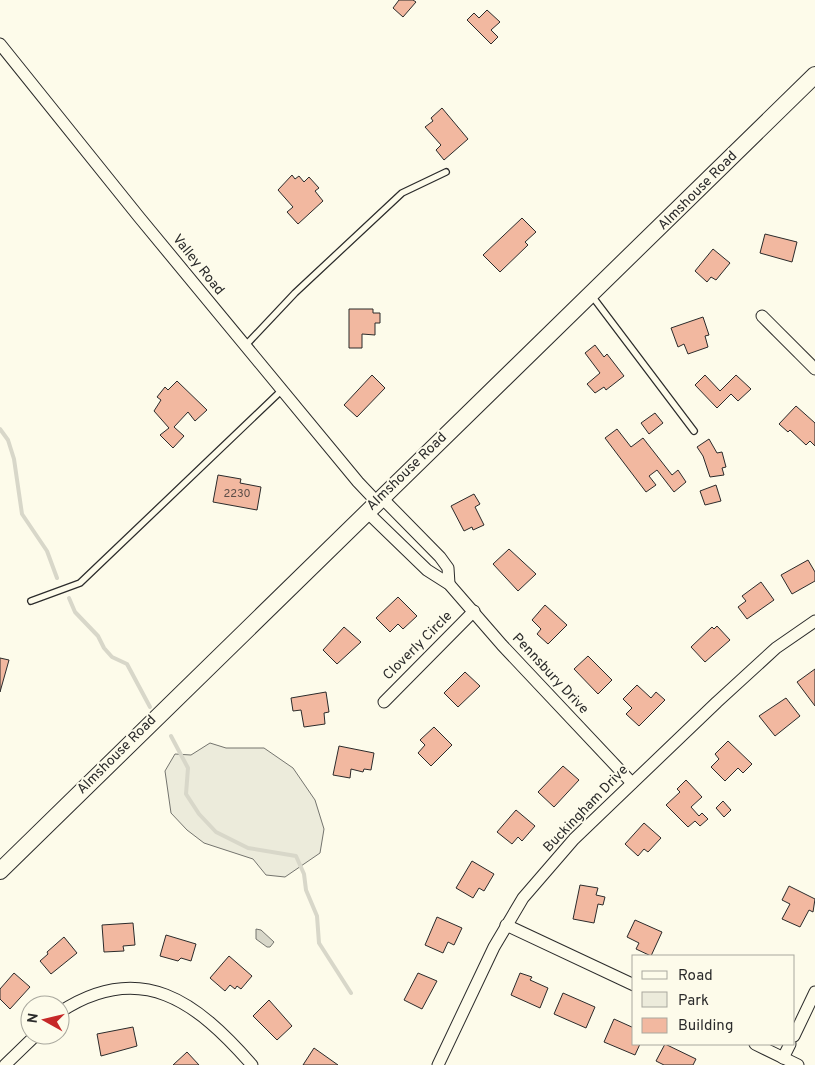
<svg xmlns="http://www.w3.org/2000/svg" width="815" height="1065" viewBox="0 0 815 1065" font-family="Overpass,sans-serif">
  <rect width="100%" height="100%" fill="#fdfbea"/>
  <path fill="#ecebdb" stroke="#74746e" d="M 210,743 L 226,748 L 264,748 L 293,768 L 315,800 L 324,829 L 320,853 L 285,877 L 266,875 L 253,859 L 204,843 L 187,830 L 171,813 L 165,771 L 175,754 L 191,755 Z"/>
  <path fill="#d8d7c9" stroke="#74746e" d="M 256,929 L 261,930 L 274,942 L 270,947 L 267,947 L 256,939 Z"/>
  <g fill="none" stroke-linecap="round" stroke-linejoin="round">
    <g stroke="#d8d7c9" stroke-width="4">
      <path d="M 0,429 L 8,440 L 14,459 L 22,514 L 47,551 L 57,578"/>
      <path d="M 69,598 L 75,612 L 98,636 L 104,648 L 112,657 L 127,664 L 150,707"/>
      <path d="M 171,736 L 188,768 L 186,794 L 199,814 L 216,832 L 248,848 L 296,856 L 304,874 L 306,890 L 317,916 L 319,943 L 351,993"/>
    </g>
  </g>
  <g fill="#f2b8a0" stroke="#2b2b2b">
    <path d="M 399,0 L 413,0 L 416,2 L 403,17 L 393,8 Z"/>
    <path d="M 487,10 L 500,22 L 491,30 L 498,37 L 491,44 L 467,20 L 474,13 L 479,18 Z"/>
    <path d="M 442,108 L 468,139 L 444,160 L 436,150 L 441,145 L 425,127 L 433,121 L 431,118 Z"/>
    <path d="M 292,175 L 295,179 L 299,176 L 304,182 L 309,177 L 319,188 L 315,191 L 323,201 L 298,224 L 287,212 L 293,207 L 278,190 Z"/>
    <path d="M 522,218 L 536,232 L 525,242 L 528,245 L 500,272 L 483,255 Z"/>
    <path d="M 765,234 L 797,242 L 792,262 L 760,253 Z"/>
    <path d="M 713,249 L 730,263 L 716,280 L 711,277 L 707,282 L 695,271 Z"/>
    <path d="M 349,309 L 373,309 L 373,313 L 380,313 L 380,323 L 375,323 L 375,335 L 362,334 L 362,348 L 349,348 Z"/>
    <path d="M 703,317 L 709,335 L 705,336 L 708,347 L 688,354 L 684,344 L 678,347 L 671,328 Z"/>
    <path d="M 595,345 L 604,357 L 607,354 L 624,376 L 606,390 L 604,387 L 595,393 L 587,384 L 600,373 L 585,353 Z"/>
    <path d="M 372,375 L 385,388 L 357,417 L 344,405 Z"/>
    <path d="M 705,375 L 720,391 L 736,375 L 751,389 L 738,401 L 731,394 L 717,408 L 695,385 Z"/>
    <path d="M 177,381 L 207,410 L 195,421 L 188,412 L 174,427 L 184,436 L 173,448 L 160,435 L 169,428 L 154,411 L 161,400 L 157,397 L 165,387 L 168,390 Z"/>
    <path d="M 796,406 L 815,423 L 815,446 L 810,441 L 806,445 L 790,430 L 788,432 L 779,424 Z"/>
    <path d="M 655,413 L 663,423 L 649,434 L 641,423 Z"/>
    <path d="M 617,429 L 631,447 L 643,438 L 672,475 L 678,470 L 686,482 L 674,492 L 657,470 L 649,476 L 656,485 L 646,492 L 605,438 Z"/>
    <path d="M 709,439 L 717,453 L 722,452 L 726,467 L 722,468 L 724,475 L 710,477 L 703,456 L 697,447 Z"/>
    <path d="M 218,475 L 241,479 L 240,483 L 261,487 L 257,510 L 213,502 Z"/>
    <path d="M 716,485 L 721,501 L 705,505 L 700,491 Z"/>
    <path d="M 474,494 L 480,504 L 475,507 L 484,525 L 473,530 L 472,527 L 464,531 L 451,506 Z"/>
    <path d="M 509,549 L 536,574 L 518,591 L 493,564 Z"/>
    <path d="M 808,560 L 815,572 L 815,581 L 792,594 L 781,575 Z"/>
    <path d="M 761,582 L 774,600 L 747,619 L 738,607 L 746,601 L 742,596 Z"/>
    <path d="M 398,597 L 417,616 L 403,629 L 398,624 L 390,632 L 376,618 Z"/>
    <path d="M 545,605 L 567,625 L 548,644 L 537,634 L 541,629 L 532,620 Z"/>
    <path d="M 717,626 L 730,640 L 705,662 L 691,647 L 712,627 L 714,629 Z"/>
    <path d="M 344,627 L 361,642 L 337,664 L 323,650 Z"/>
    <path d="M 588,656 L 612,680 L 598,694 L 574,669 Z"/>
    <path d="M 0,658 L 9,660 L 0,692 Z"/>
    <path d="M 815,669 L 815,706 L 797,682 Z"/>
    <path d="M 465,672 L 480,686 L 458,707 L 444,693 Z"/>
    <path d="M 637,685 L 651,698 L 656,692 L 665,700 L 639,726 L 626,714 L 632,708 L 623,699 Z"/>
    <path d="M 326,692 L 329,712 L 324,713 L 325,724 L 304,727 L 301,710 L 293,711 L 291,698 Z"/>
    <path d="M 786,698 L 800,716 L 775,736 L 759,716 Z"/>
    <path d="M 434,727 L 452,745 L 431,766 L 418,753 L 425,745 L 420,740 Z"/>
    <path d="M 728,741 L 752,764 L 743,773 L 738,768 L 725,781 L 711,767 L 719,759 L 715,754 Z"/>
    <path d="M 339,746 L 374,753 L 371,770 L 364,769 L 363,772 L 351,769 L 350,778 L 333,775 Z"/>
    <path d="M 563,766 L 579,780 L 554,807 L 538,792 Z"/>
    <path d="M 686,780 L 702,797 L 691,807 L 699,816 L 702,813 L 708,819 L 700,826 L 695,821 L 688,827 L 666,805 L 680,792 L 677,789 Z"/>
    <path d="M 723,801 L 731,810 L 724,817 L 716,808 Z"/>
    <path d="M 516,810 L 535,826 L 522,841 L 518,837 L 512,844 L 497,832 Z"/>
    <path d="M 644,823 L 661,838 L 648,852 L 644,849 L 638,856 L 625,844 Z"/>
    <path d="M 472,861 L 494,874 L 484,891 L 479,888 L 473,898 L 456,888 Z"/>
    <path d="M 580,885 L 598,888 L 596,895 L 605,897 L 603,905 L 598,904 L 594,923 L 573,919 Z"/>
    <path d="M 789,886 L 815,899 L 813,912 L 809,910 L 800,927 L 782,919 L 790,904 L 782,900 Z"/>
    <path d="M 437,917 L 462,928 L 454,945 L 448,942 L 443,953 L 425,945 Z"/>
    <path d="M 635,920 L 662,932 L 651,956 L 636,949 L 639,943 L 627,937 Z"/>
    <path d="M 133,923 L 135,945 L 123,946 L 124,951 L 104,952 L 102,925 Z"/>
    <path d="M 166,935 L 196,944 L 191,961 L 181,958 L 178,961 L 160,956 Z"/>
    <path d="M 64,937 L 77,953 L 51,974 L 40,961 L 48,954 L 47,952 Z"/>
    <path d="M 229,956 L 252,976 L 241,989 L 237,986 L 235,989 L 230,985 L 225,991 L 210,978 Z"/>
    <path d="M 14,973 L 30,987 L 10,1009 L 0,999 L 0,989 Z"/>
    <path d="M 418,973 L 437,981 L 422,1009 L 404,1000 Z"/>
    <path d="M 520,973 L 532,977 L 530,980 L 548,988 L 540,1008 L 511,995 Z"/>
    <path d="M 563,993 L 595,1007 L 586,1028 L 554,1014 Z"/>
    <path d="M 269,1000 L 292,1026 L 277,1040 L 253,1016 Z"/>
    <path d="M 614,1019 L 634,1028 L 634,1044 L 640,1044 L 635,1055 L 604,1042 Z"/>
    <path d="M 133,1027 L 137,1046 L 101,1056 L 97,1034 Z"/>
    <path d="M 665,1044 L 696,1059 L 693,1065 L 664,1065 L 656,1061 Z"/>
    <path d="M 314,1048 L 338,1065 L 303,1065 Z"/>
    <path d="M 187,1052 L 199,1065 L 173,1065 Z"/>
  </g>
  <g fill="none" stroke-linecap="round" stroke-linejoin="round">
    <g stroke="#2b2b2b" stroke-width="8">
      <g id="lane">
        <path d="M 592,296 L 694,431"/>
        <path d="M 245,346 L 295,293 L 402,193 L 446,172"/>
        <path d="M 31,601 L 80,583 L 282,390"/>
      </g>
    </g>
    <g stroke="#2b2b2b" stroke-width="13">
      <g id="street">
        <path d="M 0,44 L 139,217 L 358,482 L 376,501"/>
        <path d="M 762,316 L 815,369"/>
        <path d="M 381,497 L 440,557 L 448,568 L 449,584"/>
        <path d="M 366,511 L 427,570 L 449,584 L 502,645 L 632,783"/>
        <path d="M 384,702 L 474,611"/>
        <path d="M 506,925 L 634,985"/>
        <path d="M 60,1012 C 141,959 197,1002 252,1065"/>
        <path d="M 794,1036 L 815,992"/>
        <path d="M 755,1044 L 798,1065"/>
        <path d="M 783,1058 L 790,1044"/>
        <path d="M 5,1065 L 36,1035"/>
        <path d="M 438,1065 L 494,947 L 523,898 L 574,839 L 717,702 L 776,648 L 815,621"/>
      </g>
    </g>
    <g stroke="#2b2b2b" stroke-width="18">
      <path id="secondary" d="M 0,871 L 815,75"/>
    </g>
    <use href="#lane" stroke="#fdfbea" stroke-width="5.5"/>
    <use href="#street" stroke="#fdfbea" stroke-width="11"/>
    <use href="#secondary" stroke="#fdfbea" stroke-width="16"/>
  </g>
  <g text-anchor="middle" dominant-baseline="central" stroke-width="4" stroke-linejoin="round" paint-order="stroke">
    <g font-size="11" fill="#5d4e48">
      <text x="237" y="494">2230</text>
    </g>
    <g font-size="14" fill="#2b2b2b" stroke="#fdfbea">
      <text transform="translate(698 191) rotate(-45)">Almshouse Road</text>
      <text transform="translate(198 265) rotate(51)">Valley Road</text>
      <text transform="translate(407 472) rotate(-44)">Almshouse Road</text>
      <text transform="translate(418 646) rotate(-45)">Cloverly Circle</text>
      <text transform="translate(550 674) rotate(47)">Pennsbury Drive</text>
      <text transform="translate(117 755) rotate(-45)">Almshouse Road</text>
      <text transform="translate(586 809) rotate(-46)">Buckingham Drive</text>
    </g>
  </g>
  <rect x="632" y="955" width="162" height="90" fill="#fdfbea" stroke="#a9a89e"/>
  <rect x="642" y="971" width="25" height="8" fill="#fdfbea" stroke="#a9a89e"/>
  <text x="678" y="980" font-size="15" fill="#2b2b2b">Road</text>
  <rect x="642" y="992" width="25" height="15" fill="#ecebdb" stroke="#a9a89e"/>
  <text x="678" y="1005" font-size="15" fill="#2b2b2b">Park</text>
  <rect x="642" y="1018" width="25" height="15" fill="#f2b8a0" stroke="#a9a89e"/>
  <text x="678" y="1030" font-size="15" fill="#2b2b2b">Building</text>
  <g transform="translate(45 1020) rotate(278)"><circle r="24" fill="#fdfbea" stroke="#a9a89e"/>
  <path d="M0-4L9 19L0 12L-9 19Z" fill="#c62828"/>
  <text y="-8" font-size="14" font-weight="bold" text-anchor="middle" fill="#2b2b2b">N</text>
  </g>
</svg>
